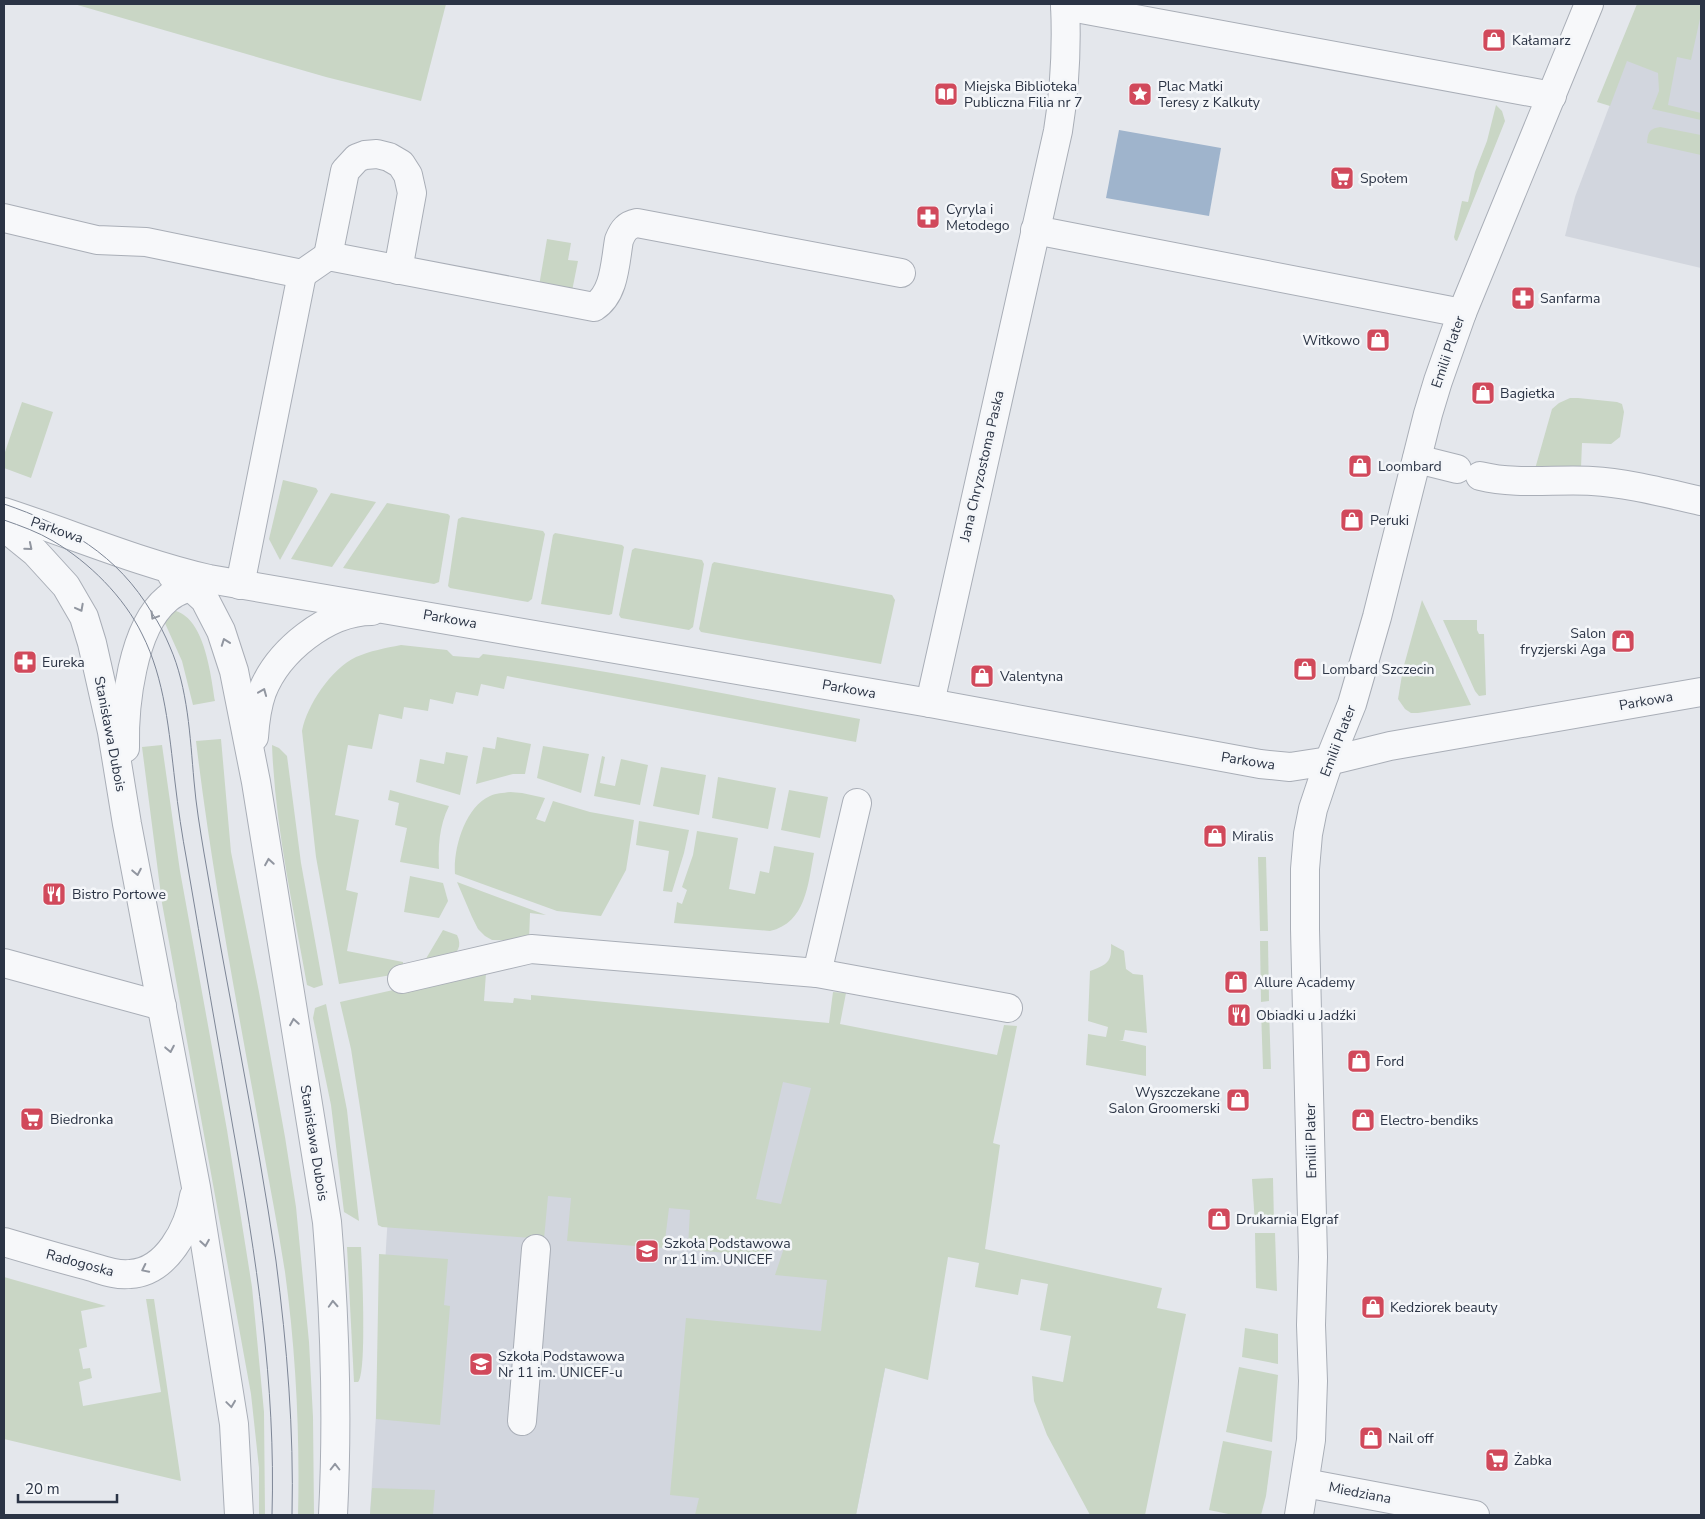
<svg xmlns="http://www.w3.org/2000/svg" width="1705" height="1519" viewBox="0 0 1705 1519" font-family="'Nunito Sans',sans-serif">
  <rect width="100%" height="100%" fill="#e4e7ec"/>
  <g fill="#d2d6de">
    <path d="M 1648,4 L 1701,4 L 1701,268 L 1565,236 L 1575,197 Z"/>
    <path d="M 401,997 L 945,1068 L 856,1515 L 370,1515 Z"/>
  </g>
  <g fill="#c9d6c5" fill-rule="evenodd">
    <path d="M 74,4 L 446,4 L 421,101 L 326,77 Z"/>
    <path d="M 1637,4 L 1701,4 L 1701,14 L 1691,60 L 1677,57 L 1668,105 L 1701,113 L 1701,120 L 1652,109 L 1659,91 L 1658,73 L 1627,61 L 1610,106 L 1597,102 Z"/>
    <path d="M 1496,105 L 1502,111 L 1505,121 L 1457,241 L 1455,240 L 1454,237 L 1462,201 L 1468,202 L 1475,172 L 1487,141 Z"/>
    <path d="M 1660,127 L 1701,135 L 1701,155 L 1647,143 C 1648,132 1649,129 1660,127 Z"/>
    <path d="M 547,239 L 571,243 L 568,260 L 578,261 L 572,291 L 539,286 Z"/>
    <path d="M 1570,398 L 1578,398 L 1617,402 L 1622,404 L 1624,412 L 1620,437 L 1611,444 L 1582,443 L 1581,468 L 1535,469 L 1552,409 L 1559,403 Z"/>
    <path d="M 22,402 L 53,412 L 31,478 L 4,468 L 4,455 Z"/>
    <path d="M 283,480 L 316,488 L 318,491 L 280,560 L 269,539 Z"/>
    <path d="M 331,493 L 376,502 L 332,567 L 291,559 Z"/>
    <path d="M 387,503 L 448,514 L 450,516 L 439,582 L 434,584 L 343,568 Z"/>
    <path d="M 462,517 L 543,531 L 545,534 L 532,599 L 528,602 L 450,588 L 448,586 L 458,519 Z"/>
    <path d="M 555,533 L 622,545 L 624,547 L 612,614 L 609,615 L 541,604 L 553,535 Z"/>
    <path d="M 635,548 L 702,560 L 704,564 L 693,627 L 689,630 L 621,618 L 619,615 L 632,550 Z"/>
    <path d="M 714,562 L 892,595 L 895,600 L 881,664 L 701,632 L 699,629 L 712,564 Z"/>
    <path d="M 1422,600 L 1471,705 L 1418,713 L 1411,713 L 1405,709 L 1398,699 L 1403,669 Z"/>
    <path d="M 176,611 C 205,620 211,676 215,701 L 193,705 L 182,661 L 164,621 L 171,612 Z"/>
    <path d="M 1443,620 L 1477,620 L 1477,630 L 1479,634 L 1484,634 L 1486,695 L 1479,696 L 1475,691 Z"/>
    <path d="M 401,645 L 447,650 L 453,656 L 479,658 L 483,654 C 610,669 735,697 860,719 L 856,742 L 507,676 L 504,689 L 481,684 L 478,696 L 456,692 L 453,704 L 430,699 L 428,711 L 404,707 L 402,719 L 379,714 L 372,749 L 348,745 L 335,815 L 359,820 L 346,890 L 358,893 L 347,951 L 403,962 L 403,973 L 339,984 L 316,857 L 302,731 C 307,705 331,669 356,657 C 370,651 385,648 401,645 Z"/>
    <path d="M 497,737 L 531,744 L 525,774 L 513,774 L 476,784 L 483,747 L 495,749 Z"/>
    <path d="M 221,739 L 231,852 L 259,992 L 285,1137 L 296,1207 L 309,1342 L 313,1417 L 314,1515 L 298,1515 C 300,1435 296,1352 285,1272 C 278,1227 269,1182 261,1137 C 237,1005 212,874 196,741 Z"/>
    <path d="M 162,745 L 180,871 L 227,1130 L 252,1287 L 264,1412 L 265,1515 L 259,1515 L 259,1468 L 251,1394 L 162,903 L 142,747 Z"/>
    <path d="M 272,745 L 279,748 L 287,756 L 301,863 L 323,985 L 314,988 L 307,985 C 293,906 275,826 272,745 Z"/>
    <path d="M 543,746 L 589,754 L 581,793 L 537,778 Z"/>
    <path d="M 446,752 L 468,756 L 460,795 L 416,782 L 420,759 L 444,764 Z"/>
    <path d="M 602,756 L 605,757 L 600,783 L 615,786 L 621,759 L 648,765 L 640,805 L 594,796 Z"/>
    <path d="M 661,767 L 706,775 L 699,815 L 653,806 Z"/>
    <path d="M 718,777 L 776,788 L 768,829 L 712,818 Z"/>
    <path d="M 390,790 L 449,806 C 439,826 438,847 439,869 L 400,862 L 407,828 L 395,825 L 399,803 L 388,800 Z"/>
    <path d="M 789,790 L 828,797 L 820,838 L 781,830 Z"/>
    <path d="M 510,792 L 522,793 L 545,798 L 536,819 L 545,822 L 553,801 L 590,812 L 634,820 L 626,870 L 601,916 L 557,911 L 455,874 C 453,849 465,807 490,796 C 496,793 503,793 510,792 Z"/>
    <path d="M 639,821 L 689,830 L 684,853 L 672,892 L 663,891 L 669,851 L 636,845 Z"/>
    <path d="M 697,831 L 738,838 L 729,889 L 755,894 L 760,871 L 769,873 L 774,846 L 814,853 C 808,884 806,923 770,931 L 674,923 L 677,902 L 682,904 L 687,890 L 682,887 L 693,855 Z"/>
    <path d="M 1258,857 L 1266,857 L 1268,931 L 1260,931 Z"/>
    <path d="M 410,876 L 443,883 L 448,901 L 439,918 L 404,912 Z"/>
    <path d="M 457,882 L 546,915 L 530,913 L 529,941 L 492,940 L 485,936 L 478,929 L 472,917 Z"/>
    <path d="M 443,930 L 457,935 C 468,958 437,961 421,967 Z"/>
    <path d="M 1260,941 L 1268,941 L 1269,1001 L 1261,1002 Z"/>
    <path d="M 1111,944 L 1124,951 L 1126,969 L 1133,974 L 1143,975 L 1147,1033 L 1125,1030 L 1123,1040 L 1119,1040 L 1146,1046 L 1146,1076 L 1086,1065 L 1088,1034 L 1106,1037 L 1108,1027 L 1088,1021 L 1090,971 C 1107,965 1112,962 1111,944 Z"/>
    <path d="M 486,973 L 484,1001 L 513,1003 L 514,998 L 531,1000 L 531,995 L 829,1023 L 833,992 L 846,993 L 840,1024 L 997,1055 L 1004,1025 L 1017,1026 L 993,1143 L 1000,1145 L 985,1249 L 1162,1288 L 1157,1308 L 1186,1314 L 1145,1515 L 1090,1515 L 1047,1435 L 1034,1401 L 1032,1376 L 1063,1382 L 1071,1336 L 1040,1330 L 1048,1284 L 1021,1279 L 1018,1295 L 975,1287 L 979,1263 L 948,1257 L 928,1380 L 885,1368 L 856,1515 L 695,1515 L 699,1498 L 670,1495 L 686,1318 L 821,1331 L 827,1280 L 775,1275 L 784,1248 L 772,1244 L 767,1253 L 762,1256 L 692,1250 L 688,1248 L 690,1210 L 669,1208 L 664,1248 L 567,1241 L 571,1198 L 548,1196 L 544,1239 L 382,1227 L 378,1225 L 351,1049 L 340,1002 L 402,988 ZM 783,1082 L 811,1088 L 781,1204 L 756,1199 Z"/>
    <path d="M 326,1004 L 347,1110 L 359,1221 L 344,1212 L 331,1105 L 313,1018 L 315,1008 Z"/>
    <path d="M 1261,1010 L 1269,1010 L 1271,1069 L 1263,1069 Z"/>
    <path d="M 1273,1178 L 1274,1223 L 1255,1224 L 1252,1179 Z"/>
    <path d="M 1255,1233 L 1275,1233 L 1277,1291 L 1256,1288 Z"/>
    <path d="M 347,1247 L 361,1247 C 362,1266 367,1372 358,1382 L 354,1382 Z"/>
    <path d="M 379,1254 L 448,1259 L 444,1305 L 450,1306 L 440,1425 L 376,1419 Z"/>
    <path d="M 4,1277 L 106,1306 L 81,1311 L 87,1347 L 79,1349 L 83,1369 L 90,1368 L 92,1378 L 79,1382 L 83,1406 L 161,1392 L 146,1299 L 154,1299 L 181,1481 L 4,1439 Z"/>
    <path d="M 1245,1328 L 1278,1334 L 1278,1364 L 1242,1357 Z"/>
    <path d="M 1239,1367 L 1278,1375 L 1272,1442 L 1226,1432 Z"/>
    <path d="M 1223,1441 L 1272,1451 L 1266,1496 L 1261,1515 L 1233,1515 L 1209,1510 Z"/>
    <path d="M 372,1488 L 435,1490 L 433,1515 L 370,1515 Z"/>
  </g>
  <path fill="#9fb4cc" d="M 1119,130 L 1221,148 L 1209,216 L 1106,198 Z"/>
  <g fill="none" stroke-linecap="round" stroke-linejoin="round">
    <g stroke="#a9aeb7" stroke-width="30">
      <g id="minor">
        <path d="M 1065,6 L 1552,96"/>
        <path d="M 4,218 L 97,240 L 146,242 L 302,274 L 240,585"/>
        <path d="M 1035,230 L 1462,313"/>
        <path d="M 328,256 L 345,171 L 357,158 L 365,155 L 377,154 L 389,157 L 401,164 L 408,175 L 412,193 L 398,270"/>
        <path d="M 302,274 L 328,256 L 594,307 C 615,294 615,262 619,240 C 623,230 627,225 637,223 L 901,273"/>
        <path d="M 1417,459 L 1457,469"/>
        <path d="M 1480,476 C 1517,485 1554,479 1592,481 C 1628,483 1665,493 1701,501"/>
        <path d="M 4,512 C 72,534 139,563 209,579 L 930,703 L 1260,764 L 1290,767 L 1329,761 L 1390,746 L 1701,692"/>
        <path d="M 4,527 L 35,552 L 66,586 L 84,617 L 92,643 L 112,732 L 127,824 L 196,1187 L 234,1424 L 239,1515"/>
        <path d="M 172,575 L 183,580 L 205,600 L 221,631 L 234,671 L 256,782 L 327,1222 C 335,1320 338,1417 333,1515"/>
        <path d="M 930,703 L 1058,131 C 1065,88 1067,47 1065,4"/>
        <path d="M 254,737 C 255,722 257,706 262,692 C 278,651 327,611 372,611"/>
        <path d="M 125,748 C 124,706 132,628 167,599 C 178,589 192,586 206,584"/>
        <path d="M 4,963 L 162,1006"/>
        <path d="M 817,973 L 1008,1008"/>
        <path d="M 402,979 L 531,949 L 817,973 L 857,803"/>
        <path d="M 4,1242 C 31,1250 58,1258 85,1265 C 100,1269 115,1276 130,1274 C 167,1272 189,1228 194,1196"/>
        <path d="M 522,1421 L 536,1249"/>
        <path d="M 1305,1483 L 1475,1515"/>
        <path d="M 1299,1515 L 1311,1440 L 1313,1381 L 1311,1325 L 1313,1257 L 1305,929 L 1305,869 L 1308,834 L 1313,809 L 1329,761 L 1352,704 L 1377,617 L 1428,414 L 1438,381 L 1462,313 L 1589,4"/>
      </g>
    </g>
    <use href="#minor" stroke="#f7f8fa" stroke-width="28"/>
    <g stroke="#7d8696" stroke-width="1">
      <path d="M 4,504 C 66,525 118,555 152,613 C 159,623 165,635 170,647 C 188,688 190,737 194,781 C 196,805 200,829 204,853 C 227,989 256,1125 276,1261 C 287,1346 294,1430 292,1515"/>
      <path d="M 4,520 C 21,526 38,532 53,541 C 89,562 124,597 142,634 C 165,679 169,732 175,782 C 178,808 182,835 187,862 C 202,951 218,1040 233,1128 C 256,1256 276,1385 272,1515"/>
    </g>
  </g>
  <defs><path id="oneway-chevron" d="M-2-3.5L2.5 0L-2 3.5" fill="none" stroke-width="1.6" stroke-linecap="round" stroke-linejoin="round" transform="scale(1.25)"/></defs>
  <g stroke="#9196a0">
    <use href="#oneway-chevron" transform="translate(29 547) rotate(40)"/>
    <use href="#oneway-chevron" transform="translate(80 608) rotate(62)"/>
    <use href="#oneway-chevron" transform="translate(154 616) rotate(121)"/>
    <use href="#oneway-chevron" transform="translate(225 642) rotate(-110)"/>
    <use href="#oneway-chevron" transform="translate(263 692) rotate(-68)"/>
    <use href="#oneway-chevron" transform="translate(269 862) rotate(-99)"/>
    <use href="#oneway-chevron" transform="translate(137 872) rotate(79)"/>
    <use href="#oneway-chevron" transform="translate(294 1022) rotate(-99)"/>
    <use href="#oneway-chevron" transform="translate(170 1049) rotate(79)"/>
    <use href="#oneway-chevron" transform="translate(205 1243) rotate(81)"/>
    <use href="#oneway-chevron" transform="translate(145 1269) rotate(154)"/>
    <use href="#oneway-chevron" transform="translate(333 1304) rotate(-93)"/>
    <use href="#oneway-chevron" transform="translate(231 1404) rotate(82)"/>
    <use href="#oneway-chevron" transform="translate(335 1467) rotate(-90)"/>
  </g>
  <defs>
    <g id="shop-square" transform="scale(1.25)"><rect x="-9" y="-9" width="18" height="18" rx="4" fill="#d1495b" stroke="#f4f6f9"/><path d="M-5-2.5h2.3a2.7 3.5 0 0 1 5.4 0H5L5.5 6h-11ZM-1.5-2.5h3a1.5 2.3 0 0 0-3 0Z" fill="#fff"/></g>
    <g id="library-square" transform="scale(1.25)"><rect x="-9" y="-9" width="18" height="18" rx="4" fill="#d1495b" stroke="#f4f6f9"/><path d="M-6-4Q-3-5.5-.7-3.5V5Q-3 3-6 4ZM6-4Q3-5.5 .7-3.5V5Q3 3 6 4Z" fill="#fff"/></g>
    <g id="sight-square" transform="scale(1.25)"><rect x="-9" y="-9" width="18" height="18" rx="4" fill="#d1495b" stroke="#f4f6f9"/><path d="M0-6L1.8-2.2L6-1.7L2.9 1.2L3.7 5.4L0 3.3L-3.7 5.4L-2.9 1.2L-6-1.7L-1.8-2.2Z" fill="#fff"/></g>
    <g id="supermarket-square" transform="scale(1.25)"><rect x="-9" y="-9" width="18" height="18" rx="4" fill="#d1495b" stroke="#f4f6f9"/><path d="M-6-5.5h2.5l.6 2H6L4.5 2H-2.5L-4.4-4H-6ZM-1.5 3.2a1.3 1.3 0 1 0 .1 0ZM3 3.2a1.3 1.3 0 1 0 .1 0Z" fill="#fff"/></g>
    <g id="pharmacy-square" transform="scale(1.25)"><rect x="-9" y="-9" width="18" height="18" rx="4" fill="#d1495b" stroke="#f4f6f9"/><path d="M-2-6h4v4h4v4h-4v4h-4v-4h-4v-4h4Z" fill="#fff"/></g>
    <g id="restaurant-square" transform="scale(1.25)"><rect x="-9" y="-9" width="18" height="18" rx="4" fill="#d1495b" stroke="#f4f6f9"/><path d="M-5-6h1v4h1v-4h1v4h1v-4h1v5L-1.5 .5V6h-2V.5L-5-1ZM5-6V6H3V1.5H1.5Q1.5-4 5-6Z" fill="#fff"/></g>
    <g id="school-square" transform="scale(1.25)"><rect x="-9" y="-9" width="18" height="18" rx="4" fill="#d1495b" stroke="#f4f6f9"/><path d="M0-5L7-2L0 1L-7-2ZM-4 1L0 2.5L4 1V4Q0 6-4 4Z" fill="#fff"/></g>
  </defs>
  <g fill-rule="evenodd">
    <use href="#shop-square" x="1494" y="40"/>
    <use href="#library-square" x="946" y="94"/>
    <use href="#sight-square" x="1140" y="94"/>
    <use href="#supermarket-square" x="1342" y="178"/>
    <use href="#pharmacy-square" x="928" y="217"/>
    <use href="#pharmacy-square" x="1523" y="298"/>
    <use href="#shop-square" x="1378" y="340"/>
    <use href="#shop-square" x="1483" y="393"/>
    <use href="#shop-square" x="1360" y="466"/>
    <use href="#shop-square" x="1352" y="520"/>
    <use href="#shop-square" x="1623" y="641"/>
    <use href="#pharmacy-square" x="25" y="662"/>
    <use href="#shop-square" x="1305" y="669"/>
    <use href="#shop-square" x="982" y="676"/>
    <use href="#shop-square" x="1215" y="836"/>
    <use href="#restaurant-square" x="54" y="894"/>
    <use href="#shop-square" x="1236" y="982"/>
    <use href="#restaurant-square" x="1239" y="1015"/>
    <use href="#shop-square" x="1359" y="1061"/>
    <use href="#shop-square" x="1238" y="1100"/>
    <use href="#supermarket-square" x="32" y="1119"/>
    <use href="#shop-square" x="1363" y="1120"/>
    <use href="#shop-square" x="1219" y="1219"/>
    <use href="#school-square" x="647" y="1251"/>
    <use href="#shop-square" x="1373" y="1307"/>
    <use href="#school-square" x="481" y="1364"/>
    <use href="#shop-square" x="1371" y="1438"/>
    <use href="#supermarket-square" x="1497" y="1460"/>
  </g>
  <g text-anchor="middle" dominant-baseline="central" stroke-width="5" stroke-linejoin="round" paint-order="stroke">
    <g font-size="14" fill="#2b3445" stroke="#f4f6f9" text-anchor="start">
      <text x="1512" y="40">Kałamarz</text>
      <text x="964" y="86">Miejska Biblioteka<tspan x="964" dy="16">Publiczna Filia nr 7</tspan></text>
      <text x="1158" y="86">Plac Matki<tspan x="1158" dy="16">Teresy z Kalkuty</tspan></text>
      <text x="1360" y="178">Społem</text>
      <text x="946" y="209">Cyryla i<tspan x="946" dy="16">Metodego</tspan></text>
      <text x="1540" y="298">Sanfarma</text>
      <text x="1360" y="340" text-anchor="end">Witkowo</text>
      <text x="1500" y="393">Bagietka</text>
      <text x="1378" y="466">Loombard</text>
      <text x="1370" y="520">Peruki</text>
      <text x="1606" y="633" text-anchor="end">Salon<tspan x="1606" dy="16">fryzjerski Aga</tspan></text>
      <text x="42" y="662">Eureka</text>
      <text x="1322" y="669">Lombard Szczecin</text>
      <text x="1000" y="676">Valentyna</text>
      <text x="1232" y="836">Miralis</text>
      <text x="72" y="894">Bistro Portowe</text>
      <text x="1254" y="982">Allure Academy</text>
      <text x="1256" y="1015">Obiadki u Jadźki</text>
      <text x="1376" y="1061">Ford</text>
      <text x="1220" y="1092" text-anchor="end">Wyszczekane<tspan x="1220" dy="16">Salon Groomerski</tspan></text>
      <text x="50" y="1119">Biedronka</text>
      <text x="1380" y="1120">Electro-bendiks</text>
      <text x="1236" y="1219">Drukarnia Elgraf</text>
      <text x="664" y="1243">Szkoła Podstawowa<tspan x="664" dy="16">nr 11 im. UNICEF</tspan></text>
      <text x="1390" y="1307">Kedziorek beauty</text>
      <text x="498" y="1356">Szkoła Podstawowa<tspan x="498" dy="16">Nr 11 im. UNICEF-u</tspan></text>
      <text x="1388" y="1438">Nail off</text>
      <text x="1514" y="1460">Żabka</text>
    </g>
    <g font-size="14" fill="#2b3445" stroke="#f4f6f9">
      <text transform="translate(1448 352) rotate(-71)">Emilii Plater</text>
      <text transform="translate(982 466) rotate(-77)">Jana Chryzostoma Paska</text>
      <text transform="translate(57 530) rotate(19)">Parkowa</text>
      <text transform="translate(450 619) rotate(10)">Parkowa</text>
      <text transform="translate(849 689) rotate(10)">Parkowa</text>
      <text transform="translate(1646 701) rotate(-10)">Parkowa</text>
      <text transform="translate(110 734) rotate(79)">Stanisława Dubois</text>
      <text transform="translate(1338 741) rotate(-69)">Emilii Plater</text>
      <text transform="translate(1248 761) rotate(9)">Parkowa</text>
      <text transform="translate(1311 1141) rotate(-91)">Emilii Plater</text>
      <text transform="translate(314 1143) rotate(81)">Stanisława Dubois</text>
      <text transform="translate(80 1263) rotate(15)">Radogoska</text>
      <text transform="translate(1360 1493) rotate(11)">Miedziana</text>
    </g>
  </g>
  <rect width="1705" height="1519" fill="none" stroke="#2b3445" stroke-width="10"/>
  <path d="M18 1494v8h99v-8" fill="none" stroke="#2b3445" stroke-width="2.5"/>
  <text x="25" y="1494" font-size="15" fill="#2b3445" stroke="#f4f6f9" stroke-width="4" paint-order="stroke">20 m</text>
</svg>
